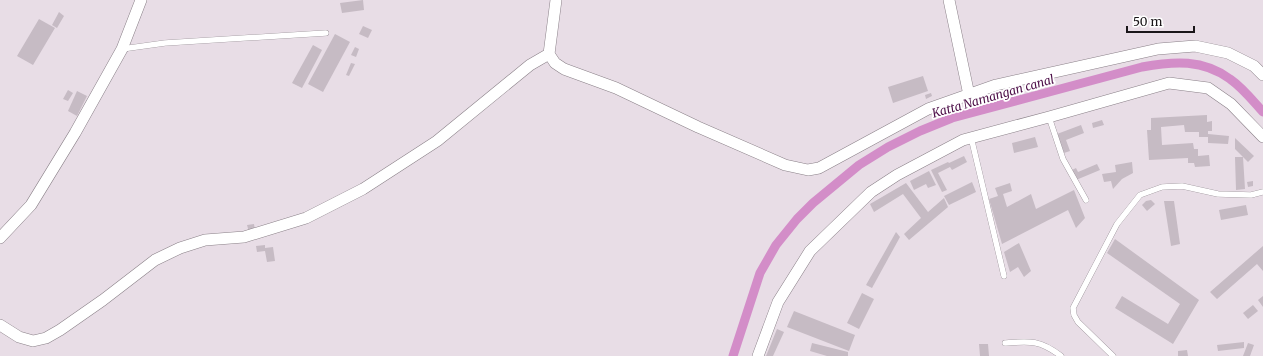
<svg xmlns="http://www.w3.org/2000/svg" width="1263" height="356" viewBox="0 0 1263 356" font-family="Merriweather,serif">
  <rect width="100%" height="100%" fill="#e8dde6"/>
  <g fill="none" stroke-linecap="round" stroke-linejoin="round">
    <path stroke="#d38dc8" stroke-width="9" d="M 733,356 L 760,273 L 776,245 L 797,219 L 813,203 L 859,165 L 888,147 L 920,131 L 952,118 L 1142,67 C 1174,61 1203,59 1230,79 C 1243,88 1253,101 1263,112"/>
  </g>
  <g fill="#c6bbc4">
    <path d="M 363,0 L 364,10 L 342,13 L 340,3 Z"/>
    <path d="M 59,12 L 64,16 L 57,28 L 52,25 Z"/>
    <path d="M 39,19 L 55,28 L 33,65 L 17,56 Z"/>
    <path d="M 363,26 L 372,30 L 368,38 L 359,34 Z"/>
    <path d="M 335,34 L 350,42 L 323,92 L 308,84 Z"/>
    <path d="M 313,45 L 322,50 L 302,88 L 292,83 Z"/>
    <path d="M 355,47 L 359,49 L 356,57 L 351,55 Z"/>
    <path d="M 351,63 L 355,64 L 349,76 L 346,75 Z"/>
    <path d="M 923,76 L 928,91 L 893,103 L 888,87 Z"/>
    <path d="M 68,90 L 73,93 L 68,101 L 63,99 Z"/>
    <path d="M 77,91 L 87,96 L 77,116 L 68,111 Z"/>
    <path d="M 931,93 L 932,96 L 926,99 L 925,95 Z"/>
    <path d="M 1207,115 L 1207,122 L 1212,121 L 1212,131 L 1208,131 L 1208,134 L 1229,136 L 1228,144 L 1208,143 L 1208,137 L 1199,137 L 1199,132 L 1185,132 L 1184,125 L 1161,127 L 1162,145 L 1193,143 L 1194,149 L 1198,149 L 1198,156 L 1209,155 L 1210,166 L 1195,167 L 1194,163 L 1188,163 L 1188,158 L 1149,160 L 1147,130 L 1151,130 L 1151,118 Z"/>
    <path d="M 1102,120 L 1104,125 L 1093,128 L 1092,123 Z"/>
    <path d="M 1081,125 L 1084,133 L 1066,140 L 1070,151 L 1064,153 L 1057,134 Z"/>
    <path d="M 1035,137 L 1038,147 L 1014,153 L 1012,143 Z"/>
    <path d="M 1235,138 L 1254,156 L 1248,162 L 1235,149 Z"/>
    <path d="M 964,156 L 967,162 L 952,170 L 950,167 L 938,173 L 947,190 L 942,192 L 931,170 L 948,162 L 949,163 Z"/>
    <path d="M 1235,157 L 1243,157 L 1245,189 L 1236,190 Z"/>
    <path d="M 1132,162 L 1133,173 L 1122,179 L 1113,189 L 1111,181 L 1104,182 L 1102,174 L 1116,172 L 1115,165 Z"/>
    <path d="M 1097,164 L 1100,170 L 1076,180 L 1072,170 L 1076,168 L 1078,172 Z"/>
    <path d="M 929,171 L 936,185 L 928,188 L 926,184 L 914,190 L 910,181 Z"/>
    <path d="M 1253,181 L 1253,186 L 1248,187 L 1247,182 Z"/>
    <path d="M 972,182 L 976,192 L 949,205 L 944,196 Z"/>
    <path d="M 906,183 L 928,212 L 944,198 L 948,207 L 909,240 L 904,234 L 921,218 L 903,194 L 874,212 L 870,204 Z"/>
    <path d="M 1010,183 L 1012,191 L 1003,194 L 1007,207 L 1031,194 L 1036,209 L 1074,190 L 1085,218 L 1076,228 L 1068,210 L 1002,244 L 989,199 L 998,196 L 995,188 Z"/>
    <path d="M 1151,200 L 1155,204 L 1147,211 L 1142,205 L 1146,201 Z"/>
    <path d="M 1164,201 L 1174,201 L 1180,244 L 1171,246 Z"/>
    <path d="M 1246,205 L 1248,215 L 1221,220 L 1219,210 Z"/>
    <path d="M 254,224 L 255,231 L 249,232 L 247,225 Z"/>
    <path d="M 896,232 L 900,237 L 872,288 L 866,285 Z"/>
    <path d="M 1115,239 L 1199,300 L 1173,344 L 1115,308 L 1122,296 L 1168,324 L 1180,304 L 1107,253 Z"/>
    <path d="M 1019,243 L 1031,271 L 1024,277 L 1018,267 L 1010,272 L 1004,252 Z"/>
    <path d="M 265,245 L 265,248 L 273,247 L 275,261 L 267,262 L 265,251 L 257,252 L 256,246 Z"/>
    <path d="M 1263,246 L 1263,271 L 1257,264 L 1217,299 L 1210,292 Z"/>
    <path d="M 862,293 L 874,299 L 859,329 L 847,323 Z"/>
    <path d="M 1263,296 L 1263,307 L 1258,300 Z"/>
    <path d="M 1253,305 L 1258,311 L 1248,319 L 1243,313 Z"/>
    <path d="M 794,311 L 855,335 L 849,351 L 787,327 Z"/>
    <path d="M 777,329 L 784,332 L 773,356 L 766,356 Z"/>
    <path d="M 1244,342 L 1244,348 L 1218,351 L 1217,345 Z"/>
    <path d="M 812,343 L 848,352 L 848,356 L 827,356 L 810,351 Z"/>
    <path d="M 1248,343 L 1254,345 L 1250,356 L 1243,356 Z"/>
    <path d="M 979,344 L 988,344 L 989,356 L 980,356 Z"/>
    <path d="M 1187,350 L 1188,356 L 1178,356 L 1178,351 Z"/>
  </g>
  <g fill="none" stroke-linecap="round" stroke-linejoin="round">
    <g stroke="#8a8088" stroke-width="6">
      <g id="lane">
        <path d="M 122,49 L 165,43 L 326,33"/>
        <path d="M 1049,117 L 1063,159 L 1086,200"/>
        <path d="M 971,137 L 1004,276"/>
        <path d="M 1005,343 C 1030,341 1040,340 1061,356"/>
        <path d="M 1113,356 L 1078,322 L 1074,315 L 1073,308 L 1117,224 L 1140,195 L 1162,187 L 1182,186 L 1218,194 L 1251,195 L 1263,192"/>
      </g>
    </g>
    <g stroke="#8a8088" stroke-width="12">
      <g id="street">
        <path d="M 556,0 L 549,54 L 555,63 L 564,69 L 616,88 L 698,127 L 785,165 L 808,170 L 819,168 L 928,109 L 996,85 L 1158,49 L 1195,46 L 1228,53 L 1254,66 L 1263,75"/>
        <path d="M 949,0 L 969,95"/>
        <path d="M 0,238 L 31,205 L 75,133 L 122,49 L 141,0"/>
        <path d="M 0,325 L 19,337 L 33,341 L 46,338 L 60,330 L 103,300 L 155,260 L 180,248 L 205,240 L 244,237 L 306,218 L 363,189 L 437,141 L 530,65 L 549,54"/>
        <path d="M 758,356 L 778,302 L 810,251 L 871,192 L 897,175 L 963,140 L 1049,117 L 1169,83 L 1208,88 L 1231,104 L 1263,137"/>
      </g>
    </g>
    <use href="#lane" stroke="#fff" stroke-width="5.5"/>
    <use href="#street" stroke="#fff" stroke-width="11"/>
  </g>
  <g text-anchor="middle" dominant-baseline="central" stroke-width="3.5" stroke-linejoin="round" paint-order="stroke">
    <g font-size="12" font-style="italic" fill="#4e1049" stroke="#fff">
      <text transform="translate(993 96) rotate(-16)">Katta Namangan canal</text>
    </g>
  </g>
  <path d="M1127 26v6h67v-6" fill="none" stroke="#1a1619" stroke-width="2"/>
  <text x="1133" y="26" font-size="12" fill="#1a1619" stroke="#ffffff" stroke-width="3" paint-order="stroke">50 m</text>
</svg>
